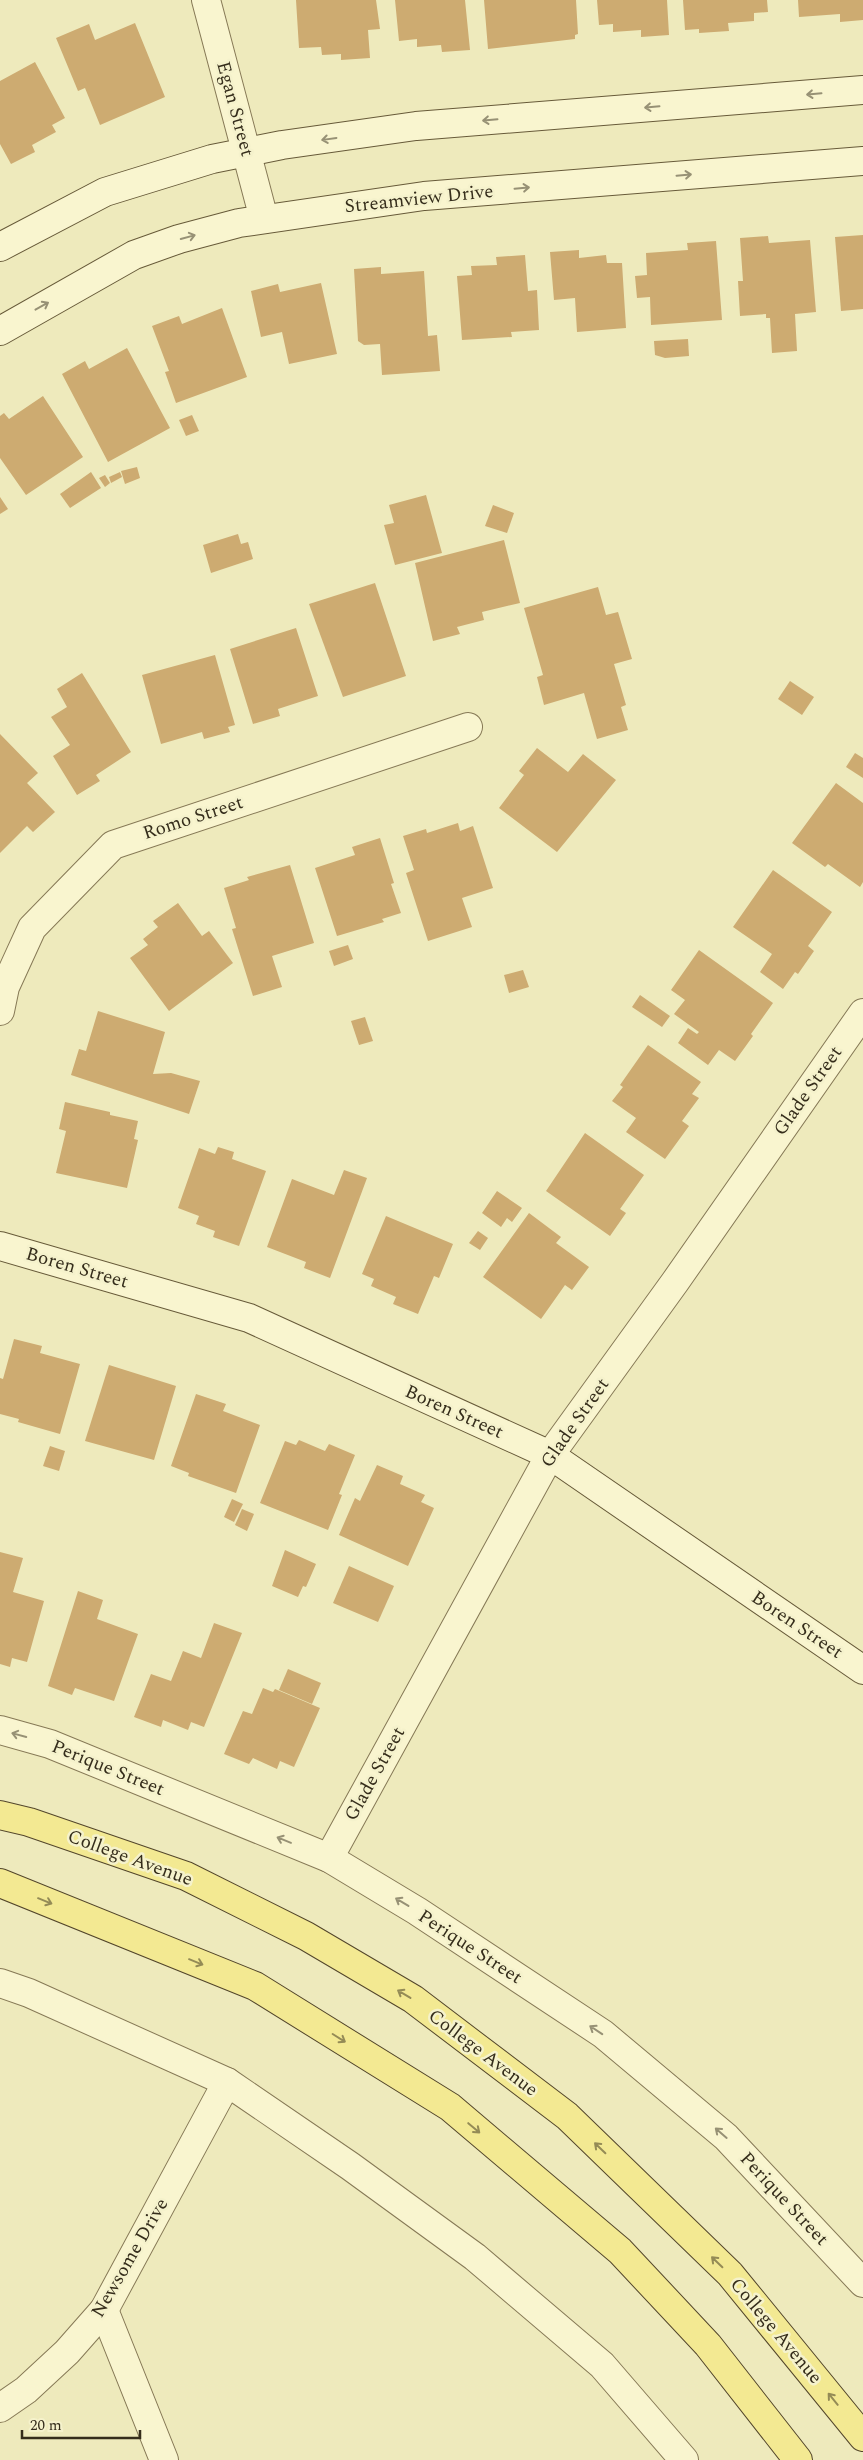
<svg xmlns="http://www.w3.org/2000/svg" width="863" height="2460" viewBox="0 0 863 2460" font-family="Spectral,serif">
  <rect width="100%" height="100%" fill="#eeeabc"/>
  <g fill="#cdab71">
    <path d="M 296,0 L 376,0 L 380,29 L 368,30 L 370,58 L 341,60 L 341,54 L 322,55 L 321,47 L 299,48 Z"/>
    <path d="M 395,0 L 465,0 L 470,50 L 442,52 L 441,45 L 417,47 L 417,39 L 399,41 Z"/>
    <path d="M 484,0 L 576,0 L 578,34 L 575,35 L 575,39 L 488,49 Z"/>
    <path d="M 597,0 L 667,0 L 669,35 L 641,37 L 641,30 L 613,32 L 613,24 L 599,25 Z"/>
    <path d="M 683,0 L 767,0 L 768,12 L 754,13 L 754,21 L 728,23 L 729,31 L 699,33 L 699,29 L 685,30 Z"/>
    <path d="M 798,0 L 863,0 L 863,20 L 840,22 L 840,14 L 799,17 Z"/>
    <path d="M 135,23 L 165,97 L 100,125 L 85,88 L 78,91 L 56,38 L 89,24 L 95,40 Z"/>
    <path d="M 35,62 L 65,118 L 52,125 L 56,132 L 32,145 L 35,152 L 11,164 L 0,144 L 0,81 Z"/>
    <path d="M 863,235 L 863,309 L 841,311 L 835,237 Z"/>
    <path d="M 768,236 L 769,243 L 810,240 L 816,312 L 795,314 L 797,351 L 772,353 L 770,318 L 766,318 L 766,314 L 740,316 L 738,281 L 743,281 L 740,238 Z"/>
    <path d="M 716,241 L 722,320 L 651,325 L 650,297 L 637,298 L 635,276 L 647,275 L 646,253 L 688,250 L 687,243 Z"/>
    <path d="M 579,250 L 579,258 L 606,255 L 607,263 L 622,263 L 626,328 L 577,332 L 575,298 L 554,300 L 550,252 Z"/>
    <path d="M 525,255 L 528,291 L 537,290 L 539,330 L 511,332 L 512,337 L 462,340 L 457,276 L 472,275 L 471,266 L 497,265 L 496,257 Z"/>
    <path d="M 381,267 L 381,274 L 424,271 L 428,336 L 437,335 L 440,371 L 382,375 L 380,344 L 364,345 L 358,341 L 354,269 Z"/>
    <path d="M 321,283 L 337,354 L 289,364 L 282,332 L 261,337 L 251,291 L 278,284 L 280,292 Z"/>
    <path d="M 222,308 L 247,377 L 176,403 L 165,372 L 169,371 L 152,326 L 179,316 L 182,324 Z"/>
    <path d="M 688,339 L 689,356 L 665,358 L 655,355 L 654,341 Z"/>
    <path d="M 127,348 L 170,428 L 108,462 L 62,374 L 85,361 L 89,369 Z"/>
    <path d="M 43,396 L 83,457 L 26,495 L 0,458 L 0,416 L 4,413 L 9,419 Z"/>
    <path d="M 192,415 L 199,431 L 186,436 L 179,420 Z"/>
    <path d="M 137,467 L 140,478 L 125,484 L 121,471 Z"/>
    <path d="M 91,472 L 101,488 L 70,508 L 60,494 Z"/>
    <path d="M 120,472 L 122,477 L 111,483 L 109,477 Z"/>
    <path d="M 105,475 L 110,483 L 105,487 L 99,478 Z"/>
    <path d="M 426,495 L 442,553 L 395,565 L 384,525 L 394,523 L 389,505 Z"/>
    <path d="M 0,497 L 8,509 L 0,514 Z"/>
    <path d="M 493,505 L 514,513 L 507,533 L 485,526 Z"/>
    <path d="M 238,534 L 241,544 L 248,542 L 253,559 L 211,573 L 203,545 Z"/>
    <path d="M 504,540 L 520,603 L 482,612 L 484,620 L 457,627 L 460,634 L 433,641 L 415,563 Z"/>
    <path d="M 375,583 L 406,676 L 343,697 L 309,604 Z"/>
    <path d="M 598,587 L 606,615 L 618,612 L 632,659 L 614,664 L 626,705 L 621,707 L 628,730 L 597,739 L 584,693 L 544,705 L 537,677 L 543,675 L 524,608 Z"/>
    <path d="M 296,628 L 318,696 L 278,709 L 280,716 L 253,724 L 230,649 Z"/>
    <path d="M 215,655 L 235,725 L 228,727 L 230,732 L 204,739 L 202,732 L 161,744 L 142,675 Z"/>
    <path d="M 82,673 L 131,752 L 96,775 L 100,781 L 77,795 L 53,756 L 70,745 L 51,717 L 67,707 L 57,689 Z"/>
    <path d="M 790,681 L 814,697 L 802,715 L 778,699 Z"/>
    <path d="M 0,734 L 38,773 L 27,783 L 55,812 L 33,832 L 27,826 L 0,853 Z"/>
    <path d="M 537,748 L 568,772 L 583,754 L 616,780 L 557,852 L 499,808 L 524,775 L 519,771 Z"/>
    <path d="M 855,753 L 863,758 L 863,778 L 846,767 Z"/>
    <path d="M 836,783 L 863,803 L 863,882 L 860,887 L 828,864 L 825,867 L 792,843 Z"/>
    <path d="M 458,823 L 460,831 L 473,826 L 493,888 L 462,898 L 472,927 L 428,941 L 406,873 L 414,870 L 403,836 L 426,829 L 427,833 Z"/>
    <path d="M 380,838 L 394,883 L 391,884 L 401,913 L 382,919 L 384,922 L 337,936 L 315,868 L 355,855 L 352,847 Z"/>
    <path d="M 290,865 L 314,943 L 272,956 L 282,987 L 253,996 L 232,929 L 236,928 L 224,888 L 249,880 L 247,877 Z"/>
    <path d="M 773,870 L 832,912 L 808,946 L 814,951 L 798,974 L 795,972 L 783,989 L 760,972 L 772,954 L 733,927 Z"/>
    <path d="M 178,903 L 202,936 L 209,931 L 233,963 L 169,1011 L 130,958 L 148,945 L 143,939 L 158,927 L 153,921 Z"/>
    <path d="M 348,945 L 353,959 L 334,966 L 329,951 Z"/>
    <path d="M 699,950 L 773,1003 L 751,1034 L 753,1036 L 735,1061 L 719,1050 L 708,1065 L 678,1043 L 688,1028 L 697,1034 L 699,1032 L 674,1014 L 685,1000 L 671,990 Z"/>
    <path d="M 523,970 L 529,987 L 509,993 L 504,975 Z"/>
    <path d="M 640,995 L 670,1016 L 662,1027 L 632,1007 Z"/>
    <path d="M 98,1011 L 165,1032 L 153,1074 L 171,1073 L 200,1081 L 189,1114 L 71,1075 L 79,1049 L 86,1051 Z"/>
    <path d="M 365,1017 L 373,1041 L 359,1045 L 351,1021 Z"/>
    <path d="M 648,1045 L 701,1082 L 692,1094 L 699,1098 L 682,1121 L 689,1126 L 665,1159 L 626,1132 L 636,1118 L 612,1101 L 623,1087 L 620,1085 Z"/>
    <path d="M 65,1102 L 110,1112 L 110,1115 L 138,1121 L 134,1139 L 138,1140 L 127,1188 L 56,1173 L 66,1131 L 59,1129 Z"/>
    <path d="M 585,1133 L 644,1175 L 620,1209 L 626,1213 L 610,1236 L 546,1191 Z"/>
    <path d="M 218,1147 L 234,1152 L 232,1159 L 266,1171 L 239,1246 L 213,1237 L 215,1231 L 196,1224 L 199,1216 L 178,1208 L 199,1148 L 215,1154 Z"/>
    <path d="M 344,1170 L 367,1178 L 330,1278 L 304,1268 L 306,1262 L 267,1247 L 292,1179 L 334,1195 Z"/>
    <path d="M 497,1191 L 522,1208 L 512,1222 L 507,1218 L 501,1227 L 482,1213 Z"/>
    <path d="M 529,1213 L 561,1237 L 556,1243 L 589,1267 L 572,1290 L 565,1285 L 541,1319 L 483,1277 Z"/>
    <path d="M 386,1216 L 453,1244 L 439,1278 L 434,1276 L 418,1314 L 393,1304 L 396,1297 L 371,1286 L 374,1279 L 362,1274 Z"/>
    <path d="M 478,1231 L 488,1238 L 480,1250 L 469,1243 Z"/>
    <path d="M 14,1339 L 42,1346 L 40,1353 L 80,1364 L 60,1434 L 18,1422 L 19,1419 L 0,1414 L 0,1378 L 3,1379 Z"/>
    <path d="M 109,1365 L 176,1386 L 154,1460 L 85,1441 Z"/>
    <path d="M 196,1394 L 226,1404 L 223,1411 L 260,1425 L 236,1493 L 188,1476 L 189,1473 L 171,1466 Z"/>
    <path d="M 299,1440 L 325,1451 L 329,1444 L 355,1455 L 339,1494 L 342,1495 L 328,1530 L 260,1503 L 285,1441 L 296,1445 Z"/>
    <path d="M 50,1446 L 65,1451 L 59,1471 L 43,1466 Z"/>
    <path d="M 377,1465 L 403,1476 L 400,1484 L 425,1495 L 421,1502 L 434,1508 L 408,1566 L 339,1535 L 355,1498 L 360,1501 Z"/>
    <path d="M 232,1499 L 243,1504 L 234,1522 L 224,1517 Z"/>
    <path d="M 242,1509 L 254,1514 L 247,1531 L 235,1525 Z"/>
    <path d="M 285,1550 L 316,1564 L 306,1587 L 303,1586 L 298,1597 L 272,1586 Z"/>
    <path d="M 0,1552 L 23,1558 L 13,1592 L 44,1601 L 27,1662 L 12,1658 L 10,1667 L 0,1664 Z"/>
    <path d="M 349,1566 L 394,1586 L 378,1622 L 333,1603 Z"/>
    <path d="M 78,1591 L 103,1600 L 97,1619 L 138,1634 L 114,1701 L 75,1688 L 72,1695 L 48,1686 Z"/>
    <path d="M 214,1623 L 242,1633 L 204,1727 L 191,1722 L 188,1730 L 163,1720 L 161,1727 L 134,1717 L 151,1674 L 171,1681 L 183,1651 L 201,1658 Z"/>
    <path d="M 288,1669 L 321,1683 L 312,1704 L 279,1690 Z"/>
    <path d="M 263,1688 L 273,1692 L 275,1689 L 320,1708 L 294,1767 L 280,1761 L 277,1769 L 253,1758 L 249,1764 L 224,1754 L 243,1711 L 252,1714 Z"/>
  </g>
  <g fill="none" stroke-linecap="round" stroke-linejoin="round">
    <g stroke="#867956" stroke-width="30">
      <g id="street">
        <path d="M 206,0 L 264,219"/>
        <path d="M 0,1011 L 5,987 L 32,928 L 113,845 L 468,727"/>
        <path d="M 0,1730 L 50,1744 L 329,1858 L 417,1911 L 603,2034 L 726,2137 L 863,2283"/>
        <path d="M 329,1858 L 550,1455 L 675,1282 L 863,1013"/>
        <path d="M 0,1983 L 29,1993 L 227,2082 L 350,2166 L 475,2257 L 602,2365 L 684,2460"/>
        <path d="M 104,2310 L 164,2460"/>
        <path d="M 0,2408 L 26,2390 L 67,2352 L 104,2310 L 227,2082"/>
      </g>
    </g>
    <g stroke="#675a39" stroke-width="30">
      <g id="secondary">
        <path d="M 0,247 L 105,192 L 212,159 L 282,145 L 416,126 L 863,90"/>
        <path d="M 0,331 L 134,255 L 179,239 L 239,223 L 424,196 L 863,161"/>
        <path d="M 0,1246 L 249,1318 L 550,1455 L 863,1670"/>
      </g>
    </g>
    <g stroke="#53462b" stroke-width="30">
      <g id="primary">
        <path d="M 0,1815 L 29,1822 L 186,1876 L 306,1936 L 413,1999 L 567,2116 L 730,2274 L 863,2437"/>
        <path d="M 0,1883 L 255,1986 L 450,2107 L 620,2251 L 708,2345 L 798,2460"/>
      </g>
    </g>
    <use href="#street" stroke="#f9f5cf" stroke-width="28"/>
    <use href="#secondary" stroke="#f9f5cf" stroke-width="28"/>
    <use href="#primary" stroke="#f3e992" stroke-width="28"/>
  </g>
  <defs><path id="oneway-shaft" d="M-6 0H5M1.5-3L5.5 0L1.5 3" fill="none" stroke-width="1.6" stroke-linecap="round" stroke-linejoin="round" transform="scale(1.25)"/></defs>
  <g stroke="#979175">
    <use href="#oneway-shaft" transform="translate(814 94) rotate(175)"/>
    <use href="#oneway-shaft" transform="translate(652 107) rotate(175)"/>
    <use href="#oneway-shaft" transform="translate(490 120) rotate(175)"/>
    <use href="#oneway-shaft" transform="translate(329 139) rotate(172)"/>
    <use href="#oneway-shaft" transform="translate(684 175) rotate(-5)"/>
    <use href="#oneway-shaft" transform="translate(522 188) rotate(-5)"/>
    <use href="#oneway-shaft" transform="translate(188 237) rotate(-15)"/>
    <use href="#oneway-shaft" transform="translate(42 306) rotate(-29)"/>
    <use href="#oneway-shaft" transform="translate(19 1735) rotate(-165)"/>
    <use href="#oneway-shaft" transform="translate(284 1840) rotate(-158)"/>
    <use href="#oneway-shaft" transform="translate(402 1902) rotate(-149)"/>
    <use href="#oneway-shaft" transform="translate(596 2030) rotate(-146)"/>
    <use href="#oneway-shaft" transform="translate(721 2133) rotate(-139)"/>
  </g>
  <g stroke="#948b56">
    <use href="#oneway-shaft" transform="translate(45 1901) rotate(22)"/>
    <use href="#oneway-shaft" transform="translate(196 1962) rotate(22)"/>
    <use href="#oneway-shaft" transform="translate(404 1994) rotate(-149)"/>
    <use href="#oneway-shaft" transform="translate(339 2038) rotate(32)"/>
    <use href="#oneway-shaft" transform="translate(474 2128) rotate(40)"/>
    <use href="#oneway-shaft" transform="translate(600 2148) rotate(-136)"/>
    <use href="#oneway-shaft" transform="translate(717 2262) rotate(-136)"/>
    <use href="#oneway-shaft" transform="translate(833 2399) rotate(-129)"/>
  </g>
  <g text-anchor="middle" dominant-baseline="central" stroke-width="5" stroke-linejoin="round" paint-order="stroke">
    <g font-size="19" fill="#352d1b" stroke="#f5f2cc">
      <text transform="translate(235 109) rotate(75)">Egan Street</text>
      <text transform="translate(419 199) rotate(-6)">Streamview Drive</text>
      <text transform="translate(193 818) rotate(-18)">Romo Street</text>
      <text transform="translate(808 1091) rotate(-55)">Glade Street</text>
      <text transform="translate(77 1268) rotate(16)">Boren Street</text>
      <text transform="translate(454 1412) rotate(24)">Boren Street</text>
      <text transform="translate(575 1423) rotate(-55)">Glade Street</text>
      <text transform="translate(797 1625) rotate(34)">Boren Street</text>
      <text transform="translate(108 1768) rotate(22)">Perique Street</text>
      <text transform="translate(375 1774) rotate(-61)">Glade Street</text>
      <text transform="translate(130 1858) rotate(20)">College Avenue</text>
      <text transform="translate(470 1947) rotate(33)">Perique Street</text>
      <text transform="translate(483 2053) rotate(37)">College Avenue</text>
      <text transform="translate(784 2199) rotate(47)">Perique Street</text>
      <text transform="translate(130 2258) rotate(-60)">Newsome Drive</text>
      <text transform="translate(776 2331) rotate(50)">College Avenue</text>
    </g>
  </g>
  <path d="M22 2430v8h118v-8" fill="none" stroke="#352d1b" stroke-width="2.5"/>
  <text x="30" y="2430" font-size="15" fill="#352d1b" stroke="#f5f2cc" stroke-width="4" paint-order="stroke">20 m</text>
</svg>
